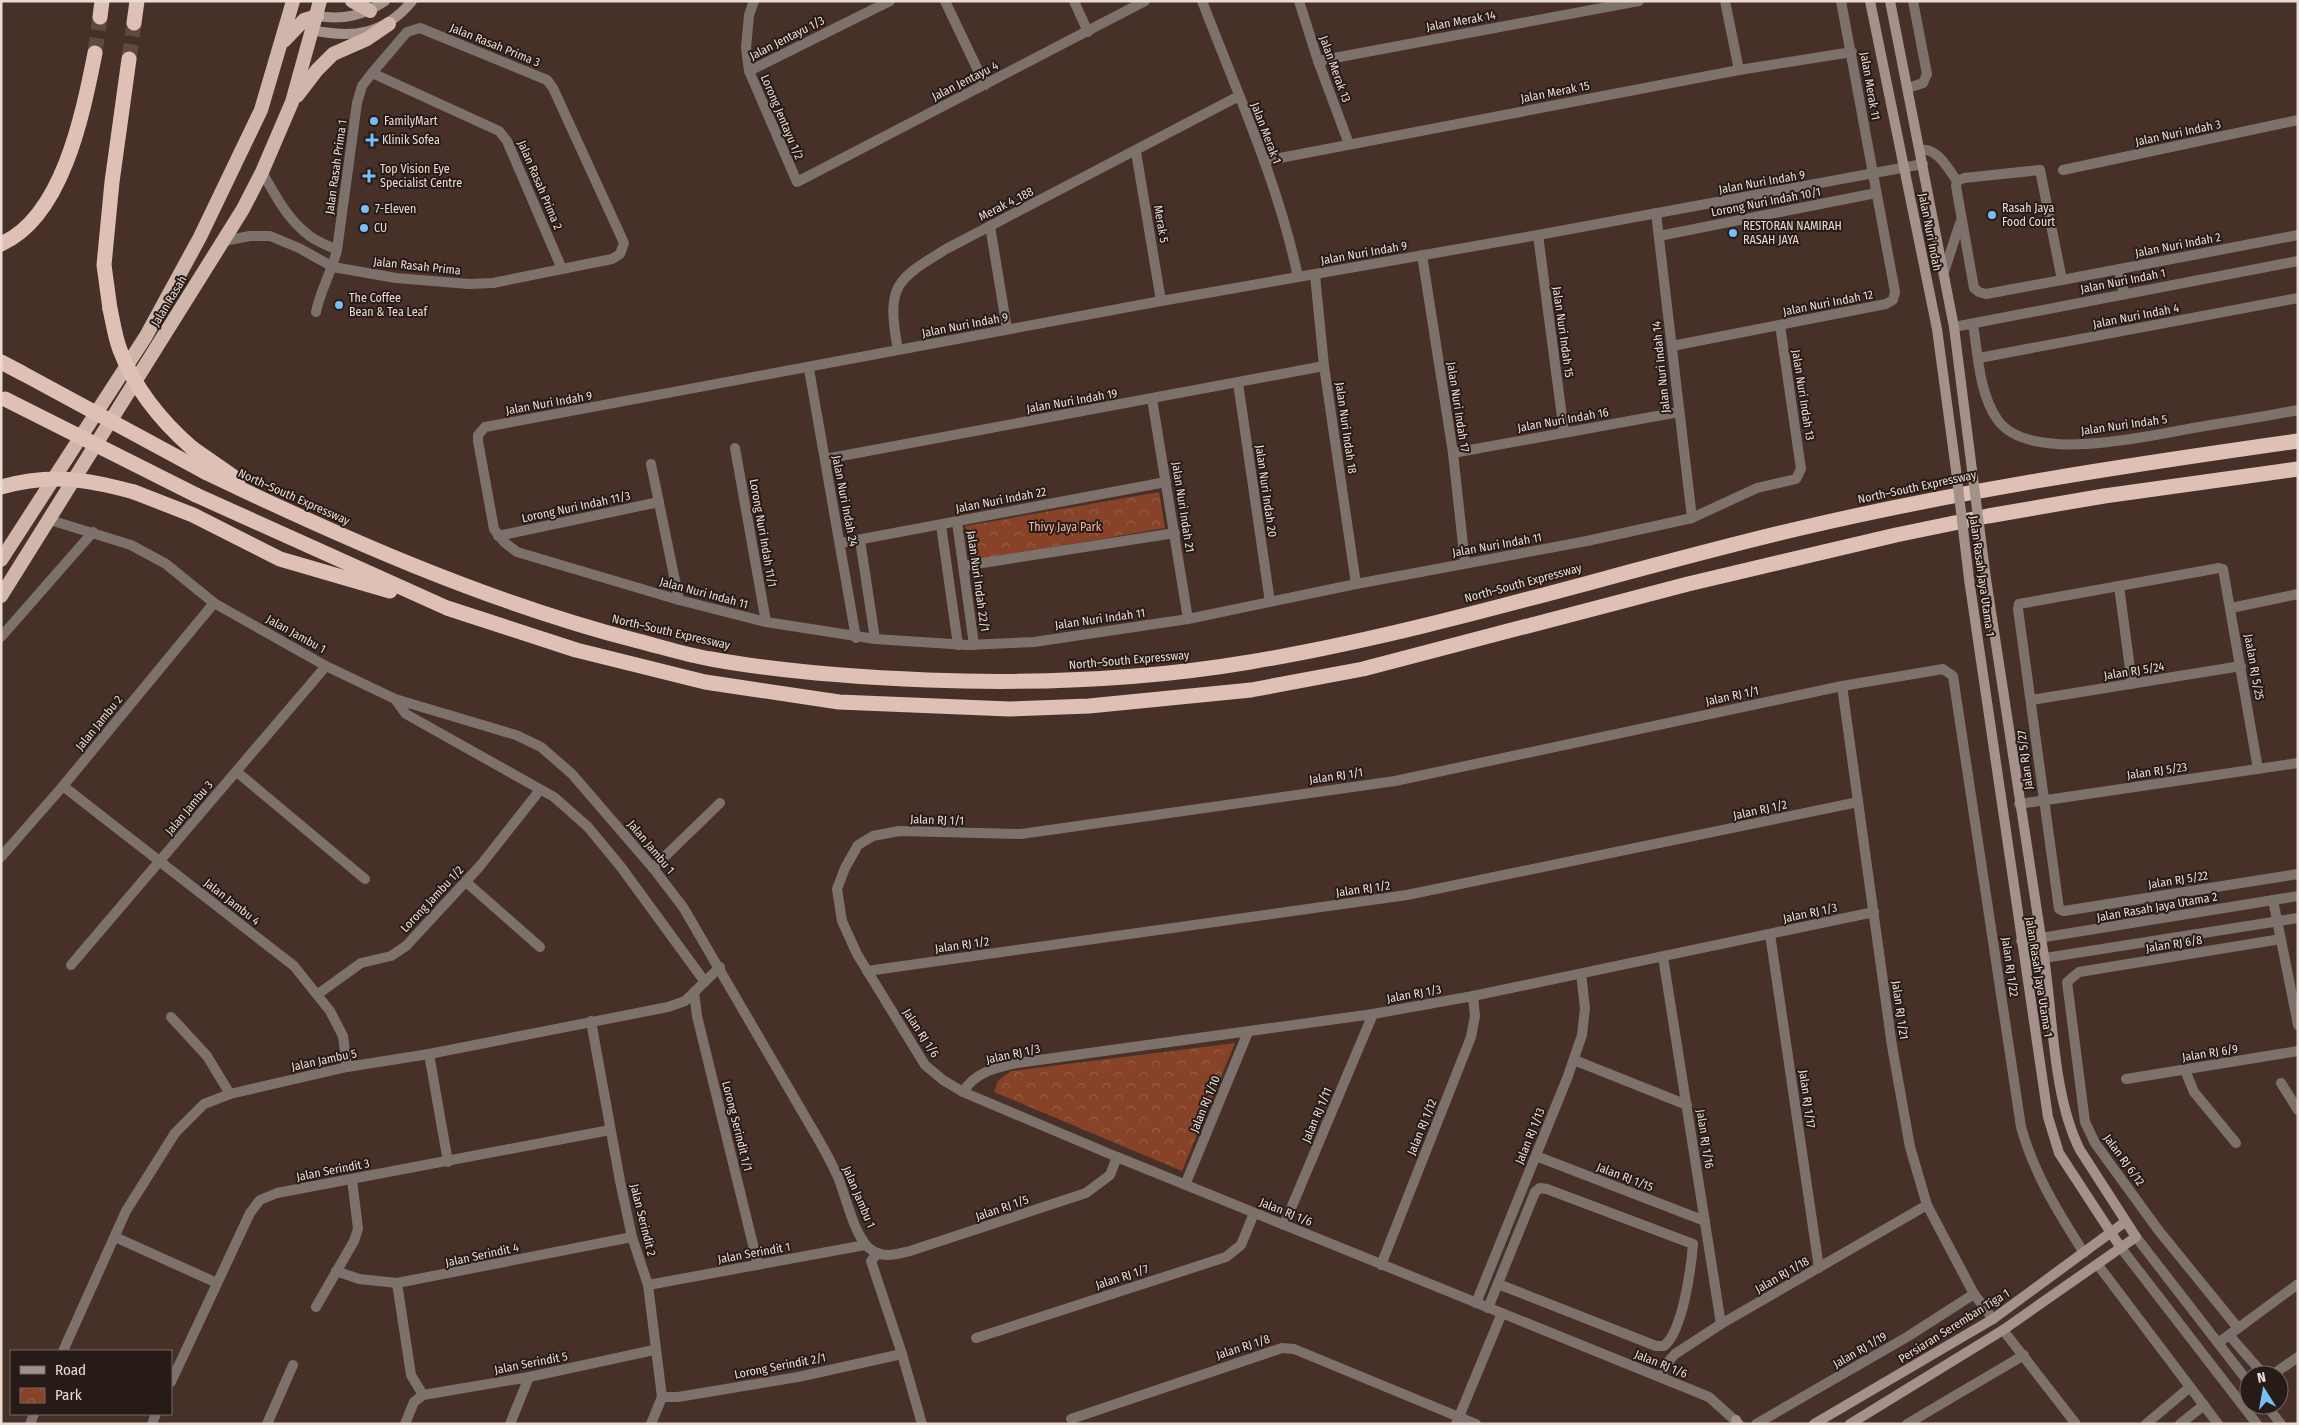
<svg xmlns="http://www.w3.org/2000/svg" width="2299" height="1425" viewBox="0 0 2299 1425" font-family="'Fira Sans Condensed',sans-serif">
  <defs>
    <pattern id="park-crowns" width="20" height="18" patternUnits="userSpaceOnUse" patternTransform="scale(1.25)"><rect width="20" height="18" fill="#874227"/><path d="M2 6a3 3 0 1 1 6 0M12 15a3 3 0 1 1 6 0" fill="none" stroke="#985d45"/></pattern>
  </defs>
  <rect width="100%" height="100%" fill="#473028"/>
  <g fill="url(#park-crowns)">
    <path d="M 1159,492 L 1165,528 L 972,561 L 965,526 Z"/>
    <path d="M 1235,1043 L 1182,1171 L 994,1092 L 998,1081 L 1011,1071 Z"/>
  </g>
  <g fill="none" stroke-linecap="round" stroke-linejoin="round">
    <g stroke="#5f4a42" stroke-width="15" stroke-dasharray="15 8" stroke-linecap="butt">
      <path d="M 95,53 L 100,17"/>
      <path d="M 129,59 L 134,23"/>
    </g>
    <g stroke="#7d716c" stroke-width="10">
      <path d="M 754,1 L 749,15 L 746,48 L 749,71 L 797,182 L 1145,1"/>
      <path d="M 945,1 L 985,85"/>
      <path d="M 1074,1 L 1088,32"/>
      <path d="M 1202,1 C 1237,92 1278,182 1298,277"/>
      <path d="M 1299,1 L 1318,61 L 1349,144"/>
      <path d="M 1725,1 L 1739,70"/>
      <path d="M 1318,61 L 1639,1"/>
      <path d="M 749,71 L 890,1"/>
      <path d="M 372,73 L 499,131 L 507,141 L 562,269"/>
      <path d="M 1908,88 L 1923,83 L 1927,74 L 1913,1"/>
      <path d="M 1921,150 C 1937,147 1949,170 1957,181"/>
      <path d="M 1136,152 L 1161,301"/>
      <path d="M 1264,161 L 1739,70 L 1852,52"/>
      <path d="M 2040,170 L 2062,280 L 1986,294 L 1979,292 L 1974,288 L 1956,186 L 1957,181 L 1964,178 Z"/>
      <path d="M 2063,170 L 2298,120"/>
      <path d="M 262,172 C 274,193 286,217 306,233 C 314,241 327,245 337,250"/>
      <path d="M 1656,213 L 1692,518"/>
      <path d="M 990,226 L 1007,329"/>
      <path d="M 1538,235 L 1564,432"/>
      <path d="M 1659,236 L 1876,193"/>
      <path d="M 224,241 L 250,236 L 270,236 L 299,248 L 333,267 L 396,278 L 469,284 L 493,283 L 612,259 L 620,254 L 624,243 L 553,88 L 547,80 L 420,28 L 407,32 L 372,73 L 362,86 L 357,103 L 337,250 C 332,271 320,291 316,312"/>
      <path d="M 1422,255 L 1453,453 L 1465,563"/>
      <path d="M 2119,269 L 2124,294"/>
      <path d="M 1944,272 L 1960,223"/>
      <path d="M 1315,275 L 1324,366 L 1356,584"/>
      <path d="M 2062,280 L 2298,235"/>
      <path d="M 1973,324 C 1978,354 1979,393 1997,419 C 2028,465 2148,436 2193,428 C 2228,422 2263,417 2298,410"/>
      <path d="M 1780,325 L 1801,469 L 1796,479 L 1757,488 L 1692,518 L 1587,541 L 1356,584 L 1188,619 L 1034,642 L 967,645 L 875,639 L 766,622 L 679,600 L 517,552 L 504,542 L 494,529 L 478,441 L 478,435 L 485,427 L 1161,301 L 1538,235 L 1923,164"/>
      <path d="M 1954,327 L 2298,261"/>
      <path d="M 1672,346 L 1886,304 L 1893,300 L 1895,292 L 1841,1"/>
      <path d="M 898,350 C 886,285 895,280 948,248 L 1239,96"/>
      <path d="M 1979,358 L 2298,298"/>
      <path d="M 809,369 L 856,638"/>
      <path d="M 1238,383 L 1270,602"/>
      <path d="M 1152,399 L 1188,619"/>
      <path d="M 735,448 L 766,622"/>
      <path d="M 1453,453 L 1679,412"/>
      <path d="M 825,459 L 1324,366"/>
      <path d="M 651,464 L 679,600"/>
      <path d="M 957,522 L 974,645"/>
      <path d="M 941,525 L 958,645"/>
      <path d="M 498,536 L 659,502"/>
      <path d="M 860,540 L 875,639"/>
      <path d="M 841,543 L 1166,482"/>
      <path d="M 963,566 L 1175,533"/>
      <path d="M 2119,586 L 2132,684"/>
      <path d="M 2231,608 L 2298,594"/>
      <path d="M 1,637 L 93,532"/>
      <path d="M 1842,686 L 1892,1046 L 1910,1147 L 1927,1205 L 1974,1294 L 1993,1319"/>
      <path d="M 395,699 L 406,714 L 554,797 L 588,827 L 621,867 L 705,982"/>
      <path d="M 2031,700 L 2241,666"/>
      <path d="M 2258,769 L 2223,569 L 2219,568 L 2019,604 L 2018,609 L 2059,909 L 2064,911 L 2298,874"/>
      <path d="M 237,772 L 365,879"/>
      <path d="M 63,786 L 294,966 L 330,1011 L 343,1036 L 347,1067"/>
      <path d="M 2019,804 L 2298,763"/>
      <path d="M 1,857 L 63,786 L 214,603"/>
      <path d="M 653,868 L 720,803"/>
      <path d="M 466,882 L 540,947"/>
      <path d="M 2273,900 L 2298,1025"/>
      <path d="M 1770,934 L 1819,1268"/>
      <path d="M 1663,957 L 1721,1324"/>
      <path d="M 71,965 L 326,666"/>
      <path d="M 867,971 L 1407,895 L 1858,802"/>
      <path d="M 694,992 L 697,1016 L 758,1265"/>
      <path d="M 318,994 L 361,963 L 391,956 L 406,946 L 480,866 L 540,790"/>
      <path d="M 171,1017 L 207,1056 L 230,1094"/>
      <path d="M 591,1021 L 620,1181 L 632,1237 L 648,1285 L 662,1397 L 651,1424"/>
      <path d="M 429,1054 L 448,1162"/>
      <path d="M 1574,1060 L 1687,1105"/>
      <path d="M 2185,1070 L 2194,1092 L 2236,1143"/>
      <path d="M 2126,1079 L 2298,1051"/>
      <path d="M 2281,1083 L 2298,1110"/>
      <path d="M 963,1092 C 975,1072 995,1068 1017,1063 L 1373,1014 L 1473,996 L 1874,912"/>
      <path d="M 1536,1156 L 1705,1221"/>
      <path d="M 1117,1157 L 963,1092 L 943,1080 L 925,1065 L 857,954 L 842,921 L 837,889 L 845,868 L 858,845 L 873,836 L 899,831 L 1021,834 L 1395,781 L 1842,686 L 1943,669 L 1953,676 L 2021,1127 C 2034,1174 2058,1212 2084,1253"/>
      <path d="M 1185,1185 L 1248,1032"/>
      <path d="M 1284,1225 L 1373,1014"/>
      <path d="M 115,1237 L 217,1283"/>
      <path d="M 878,1253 L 871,1261 L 902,1354 L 922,1424"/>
      <path d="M 1381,1265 L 1471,1037 L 1475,1016 L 1473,996"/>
      <path d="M 2098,1265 L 2218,1424"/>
      <path d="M 336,1271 L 359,1279 L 397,1283 L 632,1237"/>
      <path d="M 397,1283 L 411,1375 L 423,1395"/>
      <path d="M 648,1285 L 865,1245"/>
      <path d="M 1476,1303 L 1568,1076 L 1582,1035 L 1585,1008 L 1581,974"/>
      <path d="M 316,1307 L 354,1241 L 358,1229 L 352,1179"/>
      <path d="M 1488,1308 L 1535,1192 L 1540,1188 L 1547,1189 L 1693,1244 C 1691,1268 1683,1331 1664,1346 L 1656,1346 L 1498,1284"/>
      <path d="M 2238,1328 L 2159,1231 L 2095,1143 L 2085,1122 L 2067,982 L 2079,972 L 2281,939"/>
      <path d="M 2003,1330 L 2076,1424"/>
      <path d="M 2229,1335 L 2264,1375"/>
      <path d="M 976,1338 L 1226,1257 L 1241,1245 L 1254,1213"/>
      <path d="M 2218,1343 L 2298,1284"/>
      <path d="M 63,1351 L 126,1211 L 175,1133 L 204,1104 L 230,1094 L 347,1067 L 429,1054 L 668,1007 L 685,1001 L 720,967"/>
      <path d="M 2272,1375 L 2298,1357"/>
      <path d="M 1661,1377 L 1667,1363 L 1675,1354 L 1721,1324 L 1927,1205"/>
      <path d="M 171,1382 L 250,1213 L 260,1200 L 277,1193 L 610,1130"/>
      <path d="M 662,1397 L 678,1397 L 798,1377 L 902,1354"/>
      <path d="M 1071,1419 L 1282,1348 L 1294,1349 L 1476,1424"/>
      <path d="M 30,1424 L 34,1414"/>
      <path d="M 152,1424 L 156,1414"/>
      <path d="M 267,1424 L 293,1365"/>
      <path d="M 405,1424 L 414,1402 L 423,1395 L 529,1377 L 654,1350"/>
      <path d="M 510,1424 L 529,1377"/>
      <path d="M 1456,1424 L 1502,1313"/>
      <path d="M 1756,1424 L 1907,1337 L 1974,1294"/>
      <path d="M 1907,1424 L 2024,1355"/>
      <path d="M 2146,1424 L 2190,1387"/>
      <path d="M 2180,1424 L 2204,1405"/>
    </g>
    <g stroke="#7d716c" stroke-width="10">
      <path d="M 50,520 L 131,545 L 166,564 L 214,603 L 326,666 L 395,699 L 516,735 L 541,747 L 572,774 L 653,868 L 683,907 L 817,1137 C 824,1149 831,1162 837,1175 C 846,1194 854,1240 873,1251 C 884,1258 898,1254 910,1251 L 1086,1193 L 1110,1175 L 1117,1157 L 1709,1397 L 1739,1424"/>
      <path d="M 2021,941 L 2298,896"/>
      <path d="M 2026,961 L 2298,918"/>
      <path d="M 2136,1237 L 2249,1383"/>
      <path d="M 2121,1248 L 2257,1424"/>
      <path d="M 2266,1405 L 2281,1424"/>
    </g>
    <g stroke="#a4918a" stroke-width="10">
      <path d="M 1870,1 L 1937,329 L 1956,470"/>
      <path d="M 1890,1 L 1954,327 L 1972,470"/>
      <path d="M 317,16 C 344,20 362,16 385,1"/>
      <path d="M 312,30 C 353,39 385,34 412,1"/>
      <path d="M 1969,579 L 2048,1117 L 2059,1153 L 2121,1248"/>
      <path d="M 1736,1420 L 1737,1424"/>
      <path d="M 1814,1424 L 1993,1319 L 2125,1222"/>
      <path d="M 1850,1424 L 2003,1330 L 2136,1237 L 2080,1150 C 2053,1097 2053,1017 2044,957 C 2024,831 2005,705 1986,579"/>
    </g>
    <g stroke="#d0b5ab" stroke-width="14">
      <path d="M 352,1 L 370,11"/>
      <path d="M 284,41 L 304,20 L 317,16"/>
      <path d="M 297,96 L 317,70 L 333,54 L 367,39 L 389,24"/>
      <path d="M 1,560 L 146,336 L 200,237 L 261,110 L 293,1"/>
      <path d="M 1,596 L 243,209 L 262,172 L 292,102 L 320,1"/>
    </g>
    <g stroke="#dec0b5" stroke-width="15">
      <path d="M 100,17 L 102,1"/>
      <path d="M 134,23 L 137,1"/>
      <path d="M 1,244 C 63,217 83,113 95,53"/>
      <path d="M 110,309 L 104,265 L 112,182 L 129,59"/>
      <path d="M 1,362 L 22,373"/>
      <path d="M 192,448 L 238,480"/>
      <path d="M 205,472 C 345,539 487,602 638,641 C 662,647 687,655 711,659 C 782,672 854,677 927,680 C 1035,684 1143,680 1250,662 C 1435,631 1615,572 1797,529 C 1962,490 2129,465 2298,441"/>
      <path d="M 134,492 L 193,515 L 280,559 L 390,591"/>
      <path d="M 196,495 L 447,608 L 576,650 L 705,682 L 839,702 L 1009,709 L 1089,706 L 1251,690 L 1363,669 L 1688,584 L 1896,535 L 1988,516 L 2104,496 L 2298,469"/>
    </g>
    <g stroke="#a4918a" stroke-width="10">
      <path d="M 1956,470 L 1969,579"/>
      <path d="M 1972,470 L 1986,579"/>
    </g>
    <g stroke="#dec0b5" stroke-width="15">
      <path d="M 110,309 C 113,322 115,337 120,350 C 135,389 161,421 192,448"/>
      <path d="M 22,373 L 205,472"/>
      <path d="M 5,399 L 196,495"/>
      <path d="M 1,487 C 51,473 86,479 134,492"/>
    </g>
  </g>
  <g fill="#77bff7" stroke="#261b17" stroke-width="2">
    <circle cx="374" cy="121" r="5"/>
    <path d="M369.5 132.5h5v5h5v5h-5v5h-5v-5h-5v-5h5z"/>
    <path d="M366.5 168.5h5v5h5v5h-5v5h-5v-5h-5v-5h5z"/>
    <circle cx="365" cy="209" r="5"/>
    <circle cx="1992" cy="215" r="5"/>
    <circle cx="364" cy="228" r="5"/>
    <circle cx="1733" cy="233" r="5"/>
    <circle cx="339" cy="305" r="5"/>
  </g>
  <g text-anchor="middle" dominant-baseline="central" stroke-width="4" stroke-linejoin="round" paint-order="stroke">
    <g font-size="12" fill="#eadbd5" stroke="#261b17">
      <text transform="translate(1461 21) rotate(-10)">Jalan Merak 14</text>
      <text transform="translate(787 38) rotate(-27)">Jalan Jentayu 1/3</text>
      <text transform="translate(495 45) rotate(22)">Jalan Rasah Prima 3</text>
      <text transform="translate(1335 69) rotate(70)">Jalan Merak 13</text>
      <text transform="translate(965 81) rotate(-27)">Jalan Jentayu 4</text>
      <text transform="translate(1870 86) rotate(80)">Jalan Merak 11</text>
      <text transform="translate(1555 92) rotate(-11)">Jalan Merak 15</text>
      <text transform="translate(782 117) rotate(67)">Lorong Jentayu 1/2</text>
      <text transform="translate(1266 133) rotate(69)">Jalan Merak 1</text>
      <text transform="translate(2178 133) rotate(-12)">Jalan Nuri Indah 3</text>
      <text transform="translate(336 167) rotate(-82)">Jalan Rasah Prima 1</text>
      <text transform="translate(1762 182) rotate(-10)">Jalan Nuri Indah 9</text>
      <text transform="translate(540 185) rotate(67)">Jalan Rasah Prima 2</text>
      <text transform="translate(1766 202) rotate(-11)">Lorong Nuri Indah 10/1</text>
      <text transform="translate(1006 204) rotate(-27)">Merak 4_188</text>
      <text transform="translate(1161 224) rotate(80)">Merak 5</text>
      <text transform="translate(1930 232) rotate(79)">Jalan Nuri Indah</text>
      <text transform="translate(2178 245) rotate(-11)">Jalan Nuri Indah 2</text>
      <text transform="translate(1364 253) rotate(-10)">Jalan Nuri Indah 9</text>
      <text transform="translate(417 266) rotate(6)">Jalan Rasah Prima</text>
      <text transform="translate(2123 281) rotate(-11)">Jalan Nuri Indah 1</text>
      <text transform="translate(169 301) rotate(-59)">Jalan Rasah</text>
      <text transform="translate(1828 303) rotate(-11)">Jalan Nuri Indah 12</text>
      <text transform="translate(2136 316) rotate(-11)">Jalan Nuri Indah 4</text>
      <text transform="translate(965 325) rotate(-11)">Jalan Nuri Indah 9</text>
      <text transform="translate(1563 332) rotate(82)">Jalan Nuri Indah 15</text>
      <text transform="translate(1661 367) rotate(-96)">Jalan Nuri Indah 14</text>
      <text transform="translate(1803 395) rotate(81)">Jalan Nuri Indah 13</text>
      <text transform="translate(1072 401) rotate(-10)">Jalan Nuri Indah 19</text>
      <text transform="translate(549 403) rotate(-10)">Jalan Nuri Indah 9</text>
      <text transform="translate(1458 407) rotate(81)">Jalan Nuri Indah 17</text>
      <text transform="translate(1563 420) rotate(-10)">Jalan Nuri Indah 16</text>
      <text transform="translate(2124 425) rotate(-8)">Jalan Nuri Indah 5</text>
      <text transform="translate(1346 428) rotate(82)">Jalan Nuri Indah 18</text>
      <text transform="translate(1917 487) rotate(-12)">North–South Expressway</text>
      <text transform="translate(1266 491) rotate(82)">Jalan Nuri Indah 20</text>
      <text transform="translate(294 497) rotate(24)">North–South Expressway</text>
      <text transform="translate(1001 500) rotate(-11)">Jalan Nuri Indah 22</text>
      <text transform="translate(845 501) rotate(79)">Jalan Nuri Indah 24</text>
      <text transform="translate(576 507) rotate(-12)">Lorong Nuri Indah 11/3</text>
      <text transform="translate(1183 507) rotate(81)">Jalan Nuri Indah 21</text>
      <text transform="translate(763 533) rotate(80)">Lorong Nuri Indah 11/1</text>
      <text transform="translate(1497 545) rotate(-10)">Jalan Nuri Indah 11</text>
      <text transform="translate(1982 576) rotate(82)">Jalan Rasah Jaya Utama 1</text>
      <text transform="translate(978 581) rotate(82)">Jalan Nuri Indah 22/1</text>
      <text transform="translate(1523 583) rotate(-15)">North–South Expressway</text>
      <text transform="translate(704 593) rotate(15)">Jalan Nuri Indah 11</text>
      <text transform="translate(1100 619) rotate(-8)">Jalan Nuri Indah 11</text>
      <text transform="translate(671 632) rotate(13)">North–South Expressway</text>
      <text transform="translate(296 634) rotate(29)">Jalan Jambu 1</text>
      <text transform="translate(1129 660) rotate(-5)">North–South Expressway</text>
      <text transform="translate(2254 667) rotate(80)">Jaalan RJ 5/25</text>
      <text transform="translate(2134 671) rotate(-9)">Jalan RJ 5/24</text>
      <text transform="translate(1732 696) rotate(-12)">Jalan RJ 1/1</text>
      <text transform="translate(99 723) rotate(-51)">Jalan Jambu 2</text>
      <text transform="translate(2025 760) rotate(-97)">Jalan RJ 5/27</text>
      <text transform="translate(2157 771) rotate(-8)">Jalan RJ 5/23</text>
      <text transform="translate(1336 776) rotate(-8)">Jalan RJ 1/1</text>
      <text transform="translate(189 808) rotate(-50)">Jalan Jambu 3</text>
      <text transform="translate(1760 810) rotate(-12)">Jalan RJ 1/2</text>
      <text transform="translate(937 820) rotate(2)">Jalan RJ 1/1</text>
      <text transform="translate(651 847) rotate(50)">Jalan Jambu 1</text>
      <text transform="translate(2178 880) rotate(-9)">Jalan RJ 5/22</text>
      <text transform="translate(1363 889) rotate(-8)">Jalan RJ 1/2</text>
      <text transform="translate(432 899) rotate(-47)">Lorong Jambu 1/2</text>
      <text transform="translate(232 902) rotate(38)">Jalan Jambu 4</text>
      <text transform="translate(2157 907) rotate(-10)">Jalan Rasah Jaya Utama 2</text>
      <text transform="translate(1810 913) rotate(-12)">Jalan RJ 1/3</text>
      <text transform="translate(2174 944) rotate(-9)">Jalan RJ 6/8</text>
      <text transform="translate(962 945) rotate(-8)">Jalan RJ 1/2</text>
      <text transform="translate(2010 967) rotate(82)">Jalan RJ 1/22</text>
      <text transform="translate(2039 977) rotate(81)">Jalan Rasah Jaya Utama 1</text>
      <text transform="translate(1414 994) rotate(-10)">Jalan RJ 1/3</text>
      <text transform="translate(1900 1010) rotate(82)">Jalan RJ 1/21</text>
      <text transform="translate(921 1033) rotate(57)">Jalan RJ 1/6</text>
      <text transform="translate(2210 1053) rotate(-9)">Jalan RJ 6/9</text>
      <text transform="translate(1013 1054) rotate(-12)">Jalan RJ 1/3</text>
      <text transform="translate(324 1060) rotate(-12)">Jalan Jambu 5</text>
      <text transform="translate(1807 1099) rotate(82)">Jalan RJ 1/17</text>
      <text transform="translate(1205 1104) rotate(-68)">Jalan RJ 1/10</text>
      <text transform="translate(1317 1115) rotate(-67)">Jalan RJ 1/11</text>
      <text transform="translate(737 1126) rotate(76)">Lorong Serindit 1/1</text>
      <text transform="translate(1422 1127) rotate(-68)">Jalan RJ 1/12</text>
      <text transform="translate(1530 1136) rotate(-68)">Jalan RJ 1/13</text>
      <text transform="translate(1705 1139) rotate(81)">Jalan RJ 1/16</text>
      <text transform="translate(2124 1160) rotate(54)">Jalan RJ 6/12</text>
      <text transform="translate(333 1170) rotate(-11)">Jalan Serindit 3</text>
      <text transform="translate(1625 1177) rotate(21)">Jalan RJ 1/15</text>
      <text transform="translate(859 1197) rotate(67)">Jalan Jambu 1</text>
      <text transform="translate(1002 1208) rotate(-19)">Jalan RJ 1/5</text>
      <text transform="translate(1286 1212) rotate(22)">Jalan RJ 1/6</text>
      <text transform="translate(643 1220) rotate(76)">Jalan Serindit 2</text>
      <text transform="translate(754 1253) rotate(-10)">Jalan Serindit 1</text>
      <text transform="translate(482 1255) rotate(-12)">Jalan Serindit 4</text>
      <text transform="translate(1782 1275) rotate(-30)">Jalan RJ 1/18</text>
      <text transform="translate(1122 1277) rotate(-18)">Jalan RJ 1/7</text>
      <text transform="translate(1954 1326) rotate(-32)">Persiaran Seremban Tiga 1</text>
      <text transform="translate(1243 1347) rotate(-18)">Jalan RJ 1/8</text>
      <text transform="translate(1860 1350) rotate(-30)">Jalan RJ 1/19</text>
      <text transform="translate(531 1363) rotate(-11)">Jalan Serindit 5</text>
      <text transform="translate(1661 1364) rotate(22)">Jalan RJ 1/6</text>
      <text transform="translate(780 1366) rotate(-11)">Lorong Serindit 2/1</text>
    </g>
    <g font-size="12" fill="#eadbd5" stroke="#261b17" text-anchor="start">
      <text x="384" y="121">FamilyMart</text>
      <text x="382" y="140">Klinik Sofea</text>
      <text x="380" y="169">Top Vision Eye<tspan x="380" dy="14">Specialist Centre</tspan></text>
      <text x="2002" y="208">Rasah Jaya<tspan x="2002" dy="14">Food Court</tspan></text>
      <text x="375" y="209">7-Eleven</text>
      <text x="1743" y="226">RESTORAN NAMIRAH<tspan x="1743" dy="14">RASAH JAYA</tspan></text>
      <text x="374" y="228">CU</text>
      <text x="349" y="298">The Coffee<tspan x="349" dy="14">Bean &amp; Tea Leaf</tspan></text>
    </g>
    <g font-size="12" fill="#f8b59c" stroke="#261b17">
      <text x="1065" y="527">Thivy Jaya Park</text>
    </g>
  </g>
  <rect width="2299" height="1425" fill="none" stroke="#eadbd5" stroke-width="5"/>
  <rect x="10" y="1350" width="162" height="65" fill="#261b17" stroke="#746863"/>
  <rect x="20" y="1366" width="25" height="8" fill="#a4918a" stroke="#746863"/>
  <text x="55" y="1375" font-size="15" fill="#eadbd5">Road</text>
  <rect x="20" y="1388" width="25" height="15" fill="url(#park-crowns)" stroke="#746863"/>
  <text x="55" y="1400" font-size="15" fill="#eadbd5">Park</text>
  <g transform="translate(2264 1390) rotate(349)"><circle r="24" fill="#261b17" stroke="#746863"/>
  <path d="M0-4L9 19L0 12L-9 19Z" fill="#77bff7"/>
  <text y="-8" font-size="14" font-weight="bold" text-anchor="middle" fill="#eadbd5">N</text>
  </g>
</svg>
